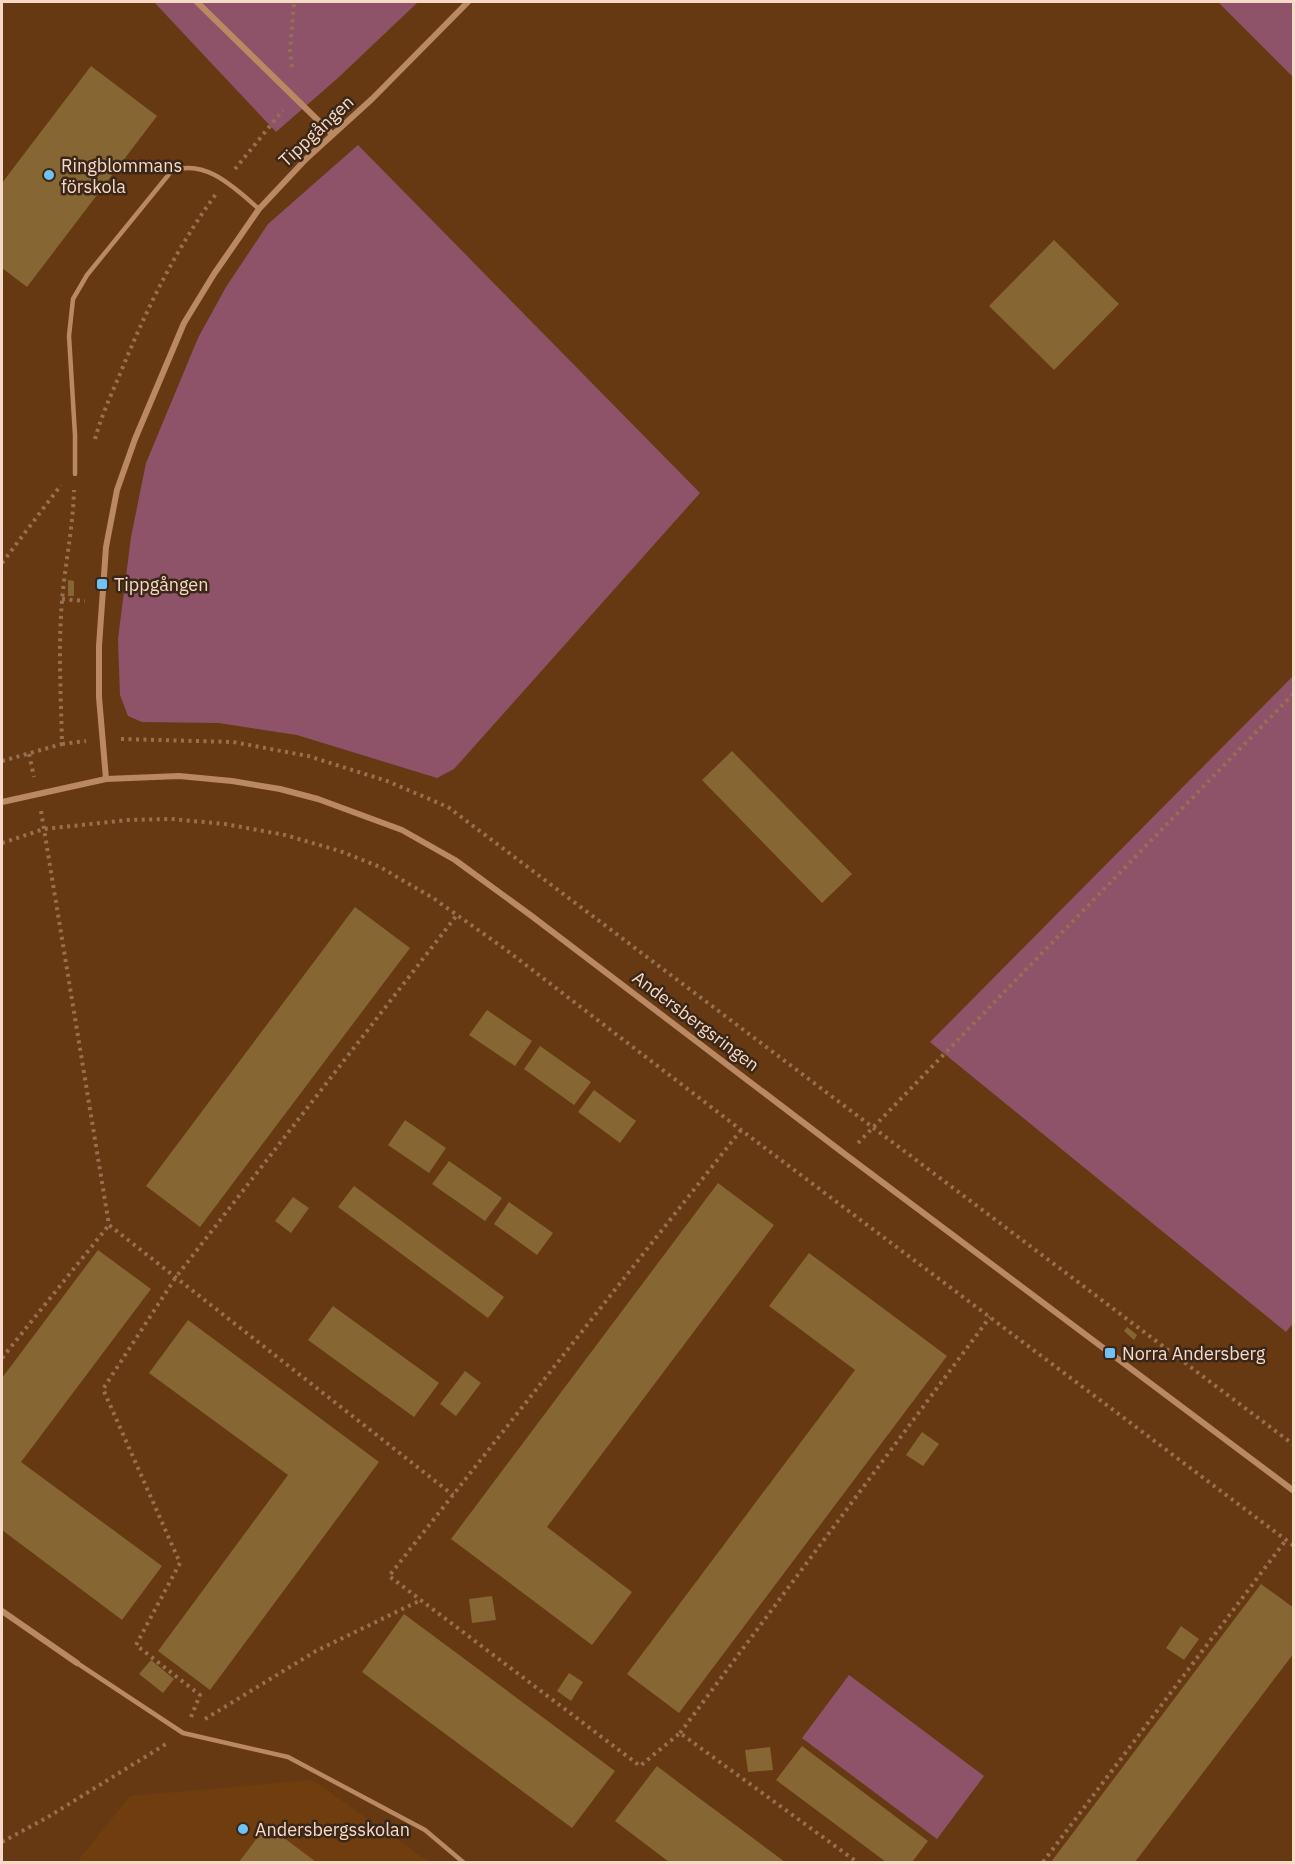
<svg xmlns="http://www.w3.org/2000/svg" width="1295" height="1864" viewBox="0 0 1295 1864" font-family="'IBM Plex Sans',sans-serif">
  <rect width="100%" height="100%" fill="#663913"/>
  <path fill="#703d0f" d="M 312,1780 L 429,1862 L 77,1862 L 130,1796 Z"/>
  <g fill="#8e5368">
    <path d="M 154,2 L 418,2 L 339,77 L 276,132 Z"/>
    <path d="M 1218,2 L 1293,2 L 1293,77 Z"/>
    <path d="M 358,145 L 700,493 L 454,769 L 437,778 L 297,735 L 219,723 L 142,722 L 128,716 L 120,695 L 118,639 L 131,537 L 146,463 L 198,338 L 226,287 L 268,224 Z"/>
    <path d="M 1293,676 L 1294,1322 L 1286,1332 L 930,1042 Z"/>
    <path d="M 849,1675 L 984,1776 L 937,1839 L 802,1738 Z"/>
  </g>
  <g fill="#866632">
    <path d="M 91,66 L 157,116 L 27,287 L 2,268 L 2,183 Z"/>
    <path d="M 1054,240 L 1119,304 L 1054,370 L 989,306 Z"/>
    <path d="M 68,580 L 74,581 L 74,596 L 68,596 Z"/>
    <path d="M 732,751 L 852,874 L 822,903 L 702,780 Z"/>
    <path d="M 355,907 L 410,948 L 200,1227 L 146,1186 Z"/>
    <path d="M 487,1010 L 532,1041 L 515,1066 L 469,1035 Z"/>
    <path d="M 540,1046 L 591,1082 L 574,1105 L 524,1069 Z"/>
    <path d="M 594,1090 L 636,1121 L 620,1143 L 578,1112 Z"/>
    <path d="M 405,1120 L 446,1148 L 429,1173 L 388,1145 Z"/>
    <path d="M 449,1161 L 502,1198 L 485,1221 L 432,1184 Z"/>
    <path d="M 718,1183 L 774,1225 L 547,1527 L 632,1592 L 592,1645 L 451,1539 Z"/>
    <path d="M 354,1186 L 504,1297 L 488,1318 L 338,1207 Z"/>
    <path d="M 293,1197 L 309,1208 L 291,1233 L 275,1221 Z"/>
    <path d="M 509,1202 L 553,1233 L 537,1255 L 494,1224 Z"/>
    <path d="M 98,1250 L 151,1289 L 21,1462 L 162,1566 L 122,1620 L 2,1530 L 2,1378 Z"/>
    <path d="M 809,1253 L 947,1356 L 679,1713 L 627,1674 L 855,1370 L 769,1306 Z"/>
    <path d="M 333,1306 L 439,1383 L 414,1417 L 308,1340 Z"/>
    <path d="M 188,1320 L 379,1462 L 210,1690 L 158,1651 L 288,1475 L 149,1373 Z"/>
    <path d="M 1127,1327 L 1137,1335 L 1134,1340 L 1124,1331 Z"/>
    <path d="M 465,1371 L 481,1383 L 456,1416 L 440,1404 Z"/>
    <path d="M 922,1432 L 939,1444 L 923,1466 L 906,1455 Z"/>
    <path d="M 1261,1584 L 1294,1608 L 1294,1653 L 1135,1862 L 1051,1862 Z"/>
    <path d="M 492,1596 L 496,1620 L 472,1623 L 469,1599 Z"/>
    <path d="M 404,1614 L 615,1771 L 572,1828 L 362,1672 Z"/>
    <path d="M 1181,1626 L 1199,1639 L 1184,1660 L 1166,1648 Z"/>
    <path d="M 151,1660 L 174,1679 L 163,1693 L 139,1674 Z"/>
    <path d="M 569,1673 L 583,1682 L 571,1701 L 557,1691 Z"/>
    <path d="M 802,1746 L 928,1841 L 912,1862 L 886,1862 L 776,1780 Z"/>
    <path d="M 770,1747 L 773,1770 L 748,1772 L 745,1750 Z"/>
    <path d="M 657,1766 L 699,1798 L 785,1862 L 669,1862 L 615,1821 Z"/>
    <path d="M 267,1825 L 316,1862 L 239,1862 Z"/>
  </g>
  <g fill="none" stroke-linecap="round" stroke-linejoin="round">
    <g stroke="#977050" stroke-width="4" stroke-dasharray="3 4.5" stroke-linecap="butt">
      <path d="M 292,67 L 290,50 L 294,2"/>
      <path d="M 235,169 L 283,110"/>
      <path d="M 95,439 C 101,417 111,395 120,374 C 146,310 175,250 216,194"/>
      <path d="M 2,563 L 61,485"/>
      <path d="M 62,599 L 85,601"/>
      <path d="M 121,739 L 233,742 L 308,756 L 387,781 L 448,807 L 1294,1445"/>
      <path d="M 62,744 L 86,741"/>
      <path d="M 29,754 L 34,777"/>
      <path d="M 2,761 L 62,744 C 61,697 58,648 62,601 C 65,564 73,528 74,490"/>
      <path d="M 41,811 L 109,1225 L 453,1495"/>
      <path d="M 2,843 L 44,829 L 128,820 L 171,819 L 225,824 L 285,835 L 340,851 L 380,867 L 433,898 L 505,949 L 741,1130 L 1294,1546"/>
      <path d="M 741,1130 L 389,1576 L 640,1766 L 680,1733 L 857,1862"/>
      <path d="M 858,1143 L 1294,693"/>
      <path d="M 2,1358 L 109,1225"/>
      <path d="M 191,1717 L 200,1695 L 136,1645 L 180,1563 L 103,1389 L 176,1277 L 457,915"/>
      <path d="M 205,1719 L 316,1651 L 421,1600"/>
      <path d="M 680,1733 L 990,1317"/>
      <path d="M 2,1842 L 48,1817 L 166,1744"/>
      <path d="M 1043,1862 L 1286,1540"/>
    </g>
    <g stroke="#ba8863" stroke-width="4.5">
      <path d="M 75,474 L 75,435 L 69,336 L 73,299 L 87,275 L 170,173 C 202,155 236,189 259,209"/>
      <path d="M 77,1663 L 183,1733 L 288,1757 L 425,1830 L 463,1862"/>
    </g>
    <g stroke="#ba8863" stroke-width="6">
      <path d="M 197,2 L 332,134"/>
      <path d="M 106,779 L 99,697 L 99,646 L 106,547 L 117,490 L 135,439 L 184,323 L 214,274 L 259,209 L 306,159 L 372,99 L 468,2"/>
      <path d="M 2,802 L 106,779 L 179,776 L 232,781 L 280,789 L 318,799 L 402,830 L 455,860 L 529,914 L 846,1155 L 1294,1491"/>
      <path d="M 2,1611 L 77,1663"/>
    </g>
  </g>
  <g fill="#70c2f4" stroke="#3b2717" stroke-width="2">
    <circle cx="49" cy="175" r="6"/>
    <rect x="96" y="578" width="12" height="12" rx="3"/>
    <rect x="1104" y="1347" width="12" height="12" rx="3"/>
    <circle cx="243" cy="1829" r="6"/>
  </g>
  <g text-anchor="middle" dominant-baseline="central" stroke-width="5" stroke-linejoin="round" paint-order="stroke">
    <g font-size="18" fill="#f6dac7" stroke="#3b2717">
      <text transform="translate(316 131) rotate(-43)">Tippgången</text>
      <text transform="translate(696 1021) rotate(37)">Andersbergsringen</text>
    </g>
    <g font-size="18" fill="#f6dac7" stroke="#3b2717" text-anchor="start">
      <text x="61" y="165">Ringblommans<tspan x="61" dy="21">förskola</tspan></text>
      <text x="114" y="584">Tippgången</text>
      <text x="1122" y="1353">Norra Andersberg</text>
      <text x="255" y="1829">Andersbergsskolan</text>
    </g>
  </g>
  <rect width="1295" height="1864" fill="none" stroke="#f6dac7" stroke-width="6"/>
</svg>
